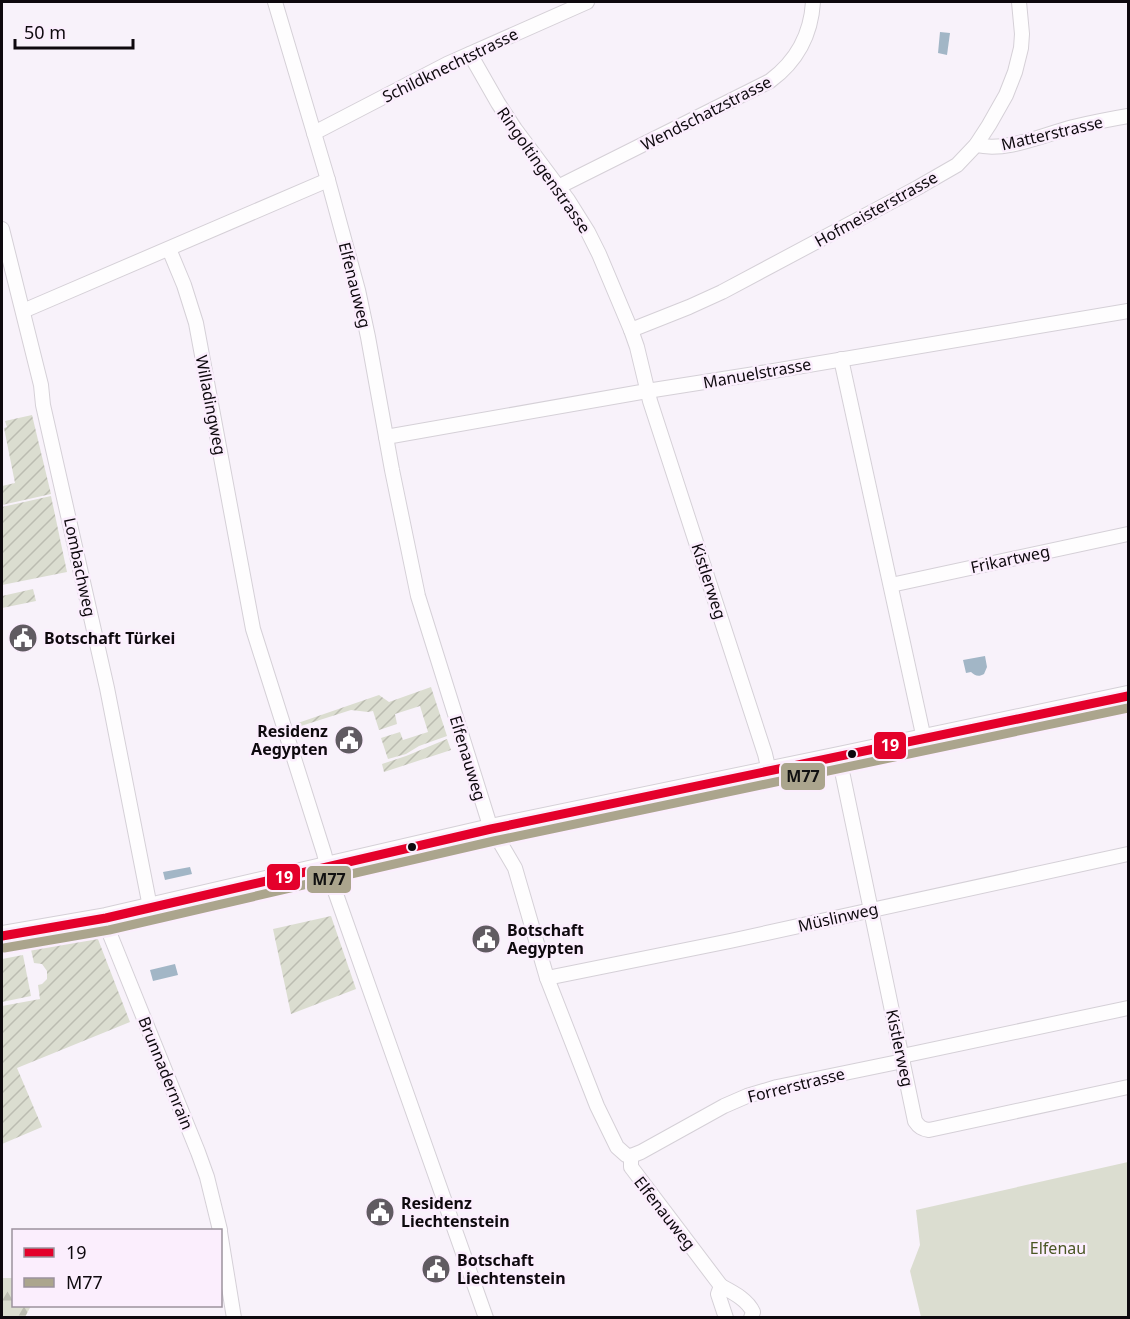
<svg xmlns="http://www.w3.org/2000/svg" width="1130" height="1319" viewBox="0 0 1130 1319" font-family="'Noto Sans',sans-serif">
  <defs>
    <pattern id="forest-firs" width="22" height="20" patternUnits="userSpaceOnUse" patternTransform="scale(1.5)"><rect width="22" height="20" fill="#dbddd0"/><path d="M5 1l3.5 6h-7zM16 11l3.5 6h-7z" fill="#bbbcb1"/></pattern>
    <pattern id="garden-furrows" width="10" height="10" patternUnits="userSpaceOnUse" patternTransform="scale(1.5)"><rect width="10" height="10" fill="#dbddd0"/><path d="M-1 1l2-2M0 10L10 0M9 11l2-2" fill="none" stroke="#bbbcb1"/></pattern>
  </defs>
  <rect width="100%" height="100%" fill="#f8f2fa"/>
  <path fill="url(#forest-firs)" d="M 2,1278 L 13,1278 L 14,1306 L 31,1306 L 25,1317 L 2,1317 Z"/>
  <path fill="#dbddd0" d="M 1128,1162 L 1128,1317 L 921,1317 L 910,1271 L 920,1245 L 916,1210 Z"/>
  <g fill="url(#garden-furrows)">
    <path d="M 32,415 L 51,494 L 2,505 L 2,486 L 15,483 L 4,428 L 7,427 L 5,421 Z"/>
    <path d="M 51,496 L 67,572 L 2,585 L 2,507 Z"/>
    <path d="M 33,589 L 36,601 L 2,608 L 2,596 Z"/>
    <path d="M 431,687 L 447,736 L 419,746 L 406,754 L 388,759 L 381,738 L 400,732 L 403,740 L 428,732 L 420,706 L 395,714 L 397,724 L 379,730 L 373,711 L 368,712 L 351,710 L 301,726 L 300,725 L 296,726 L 295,724 L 379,695 L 389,702 Z"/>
    <path d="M 447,739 L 451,750 L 384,772 L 382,764 L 406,756 Z"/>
    <path d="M 331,916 L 356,989 L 291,1014 L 273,929 Z"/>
    <path d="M 96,934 L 130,1022 L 17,1068 L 42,1127 L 2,1144 L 2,1006 L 40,999 L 38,985 L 42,984 L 47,979 L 47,971 L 42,964 L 34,963 L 30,945 Z"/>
    <path d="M 23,955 L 31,996 L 2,1002 L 2,959 Z"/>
  </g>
  <g fill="#a2b6c6">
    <path d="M 940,32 L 950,33 L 947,55 L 938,53 Z"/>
    <path d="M 985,656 L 987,667 L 984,674 C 979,677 975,676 971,672 L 966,673 L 963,660 Z"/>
    <path d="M 190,867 L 192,874 L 165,880 L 163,872 Z"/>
    <path d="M 175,964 L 178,975 L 153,981 L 150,970 Z"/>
  </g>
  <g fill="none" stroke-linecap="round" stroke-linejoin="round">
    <g stroke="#d5d0d7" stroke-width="16">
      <g id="street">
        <path d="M 275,2 L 328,180 L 358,290 L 368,337 L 392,470 L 418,596 L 491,829 L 498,839 L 515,868 L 547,978 L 597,1106 L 617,1147 L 626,1155 L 631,1156"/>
        <path d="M 470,54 L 498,103 L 515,129 L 568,200 L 588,232 L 599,254 L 631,330 L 637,347 L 650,401 L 765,754 L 769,771"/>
        <path d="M 314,133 L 447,64 L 587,2"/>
        <path d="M 976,145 C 1008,152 1042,135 1073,127 C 1091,123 1110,119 1128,116"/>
        <path d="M 558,187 L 770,81 C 797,61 811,35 813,2"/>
        <path d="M 2,229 L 41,385 L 43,405 L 107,688 L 150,907"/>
        <path d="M 169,249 L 184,285 L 196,323 L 253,629 L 324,853 L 330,877 L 486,1318"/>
        <path d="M 23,311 L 328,180"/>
        <path d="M 631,330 L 689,307 L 722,292 L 917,188 L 957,165 L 976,145 L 989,125 L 1006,95 L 1015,72 L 1021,48 L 1022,34 L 1019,2"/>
        <path d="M 841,359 L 924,739"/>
        <path d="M 386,437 L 647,391 L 755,374 L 1128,311"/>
        <path d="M 891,585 L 1128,534"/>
        <path d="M 839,757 L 915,1121 C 919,1127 922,1129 929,1130 L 1128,1087"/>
        <path d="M 106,918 L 109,932 L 198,1152 L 207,1177 L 220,1230"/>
        <path d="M 547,978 L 730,941 L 1128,854"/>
        <path d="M 902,1056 L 1128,1008"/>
        <path d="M 631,1156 L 641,1152 L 724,1106 L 747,1096 L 777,1087 L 903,1061"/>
        <path d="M 631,1156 L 631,1167 L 721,1286 L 718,1294 L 726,1318"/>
        <path d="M 220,1232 L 234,1318"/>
        <path d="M 721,1286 C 732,1292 747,1299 753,1312 L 751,1318"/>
      </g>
    </g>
    <g stroke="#d5d0d7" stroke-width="22">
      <path id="secondary" d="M 2,936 L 106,918 L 491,829 L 839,757 L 1128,696"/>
    </g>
    <use href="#street" stroke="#fefdfe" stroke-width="14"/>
    <use href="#secondary" stroke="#fefdfe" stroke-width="20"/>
    <g stroke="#fbeefd" stroke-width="14">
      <path id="bus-1" d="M 2,936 L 106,918 L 491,829 L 1128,696"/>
    </g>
    <g stroke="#fbeefd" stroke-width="14">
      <path id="bus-2" d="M 4,948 L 109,930 L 494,841 L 1128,708"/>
    </g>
    <use href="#bus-1" stroke="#e4002b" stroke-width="9"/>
    <use href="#bus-2" stroke="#aba58d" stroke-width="9"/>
  </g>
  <defs>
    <g id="civic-disc" transform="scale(1.5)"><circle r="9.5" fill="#605b61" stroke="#fbeefd"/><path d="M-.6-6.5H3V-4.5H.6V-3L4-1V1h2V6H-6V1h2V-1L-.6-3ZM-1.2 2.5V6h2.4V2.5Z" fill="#fff"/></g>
  </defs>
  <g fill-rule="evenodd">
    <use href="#civic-disc" x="23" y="638"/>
    <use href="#civic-disc" x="349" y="740"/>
    <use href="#civic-disc" x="486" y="939"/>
    <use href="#civic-disc" x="380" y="1212"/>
    <use href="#civic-disc" x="436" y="1269"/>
  </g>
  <g fill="#0e090e" stroke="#fbeefd" stroke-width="2">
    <circle cx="852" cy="754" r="5"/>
    <circle cx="412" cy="847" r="5"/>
  </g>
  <g text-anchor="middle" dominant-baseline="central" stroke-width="5" stroke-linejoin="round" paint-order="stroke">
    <g font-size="16" fill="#0e090e" stroke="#fbeefd">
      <text transform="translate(450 65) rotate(-26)">Schildknechtstrasse</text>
      <text transform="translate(706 113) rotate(-27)">Wendschatzstrasse</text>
      <text transform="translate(1052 133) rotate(-13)">Matterstrasse</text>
      <text transform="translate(544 170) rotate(55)">Ringoltingenstrasse</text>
      <text transform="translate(876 209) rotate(-29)">Hofmeisterstrasse</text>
      <text transform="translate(355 285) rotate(76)">Elfenauweg</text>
      <text transform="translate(757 373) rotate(-10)">Manuelstrasse</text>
      <text transform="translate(211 405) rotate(79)">Willadingweg</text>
      <text transform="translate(1010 559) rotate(-12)">Frikartweg</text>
      <text transform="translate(80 567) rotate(78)">Lombachweg</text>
      <text transform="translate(709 581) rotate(72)">Kistlerweg</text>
      <text transform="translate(468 758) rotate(73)">Elfenauweg</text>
      <text transform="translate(838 917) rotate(-13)">Müslinweg</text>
      <text transform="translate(900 1048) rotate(78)">Kistlerweg</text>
      <text transform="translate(166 1073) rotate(68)">Brunnadernrain</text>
      <text transform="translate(796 1085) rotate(-14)">Forrerstrasse</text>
      <text transform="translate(665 1213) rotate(52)">Elfenauweg</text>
    </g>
    <g font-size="16" font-weight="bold" fill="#0e090e" stroke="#fbeefd" text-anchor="start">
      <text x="44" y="638">Botschaft Türkei</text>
      <text x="328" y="731" text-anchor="end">Residenz<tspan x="328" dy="18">Aegypten</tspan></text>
      <text x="507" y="930">Botschaft<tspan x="507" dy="18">Aegypten</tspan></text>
      <text x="401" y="1203">Residenz<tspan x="401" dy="18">Liechtenstein</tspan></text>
      <text x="457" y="1260">Botschaft<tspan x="457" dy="18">Liechtenstein</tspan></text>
    </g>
    <g font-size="16" fill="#4a5624" stroke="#fbeefd">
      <text x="1058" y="1248">Elfenau</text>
    </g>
  </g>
  <g stroke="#fbeefd" stroke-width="2">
    <rect x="873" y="731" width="34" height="29" rx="6" fill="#e4002b"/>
    <rect x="780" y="762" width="46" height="29" rx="6" fill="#aba58d"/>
    <rect x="266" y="863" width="35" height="28" rx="6" fill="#e4002b"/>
    <rect x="306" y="865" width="46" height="29" rx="6" fill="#aba58d"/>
  </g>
  <g font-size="16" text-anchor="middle" font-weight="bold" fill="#fff">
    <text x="890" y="751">19</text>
    <text x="284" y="883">19</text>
  </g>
  <g font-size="16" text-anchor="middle" font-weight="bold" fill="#111">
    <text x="803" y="782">M77</text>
    <text x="329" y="885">M77</text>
  </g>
  <rect width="1130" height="1319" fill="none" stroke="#0e090e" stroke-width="6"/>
  <rect x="12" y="1229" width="210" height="78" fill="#fbeefd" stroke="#9c929d" stroke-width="1.5"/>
  <rect x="24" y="1248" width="30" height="9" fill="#e4002b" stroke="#9c929d" stroke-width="1.5"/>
  <text x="66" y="1259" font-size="18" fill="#0e090e">19</text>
  <rect x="24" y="1278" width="30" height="9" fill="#aba58d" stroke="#9c929d" stroke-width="1.5"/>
  <text x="66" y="1289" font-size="18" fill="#0e090e">M77</text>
  <path d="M15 39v9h118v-9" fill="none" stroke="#0e090e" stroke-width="3"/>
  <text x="24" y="39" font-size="18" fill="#0e090e" stroke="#fbeefd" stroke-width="4.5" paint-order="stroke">50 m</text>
</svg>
